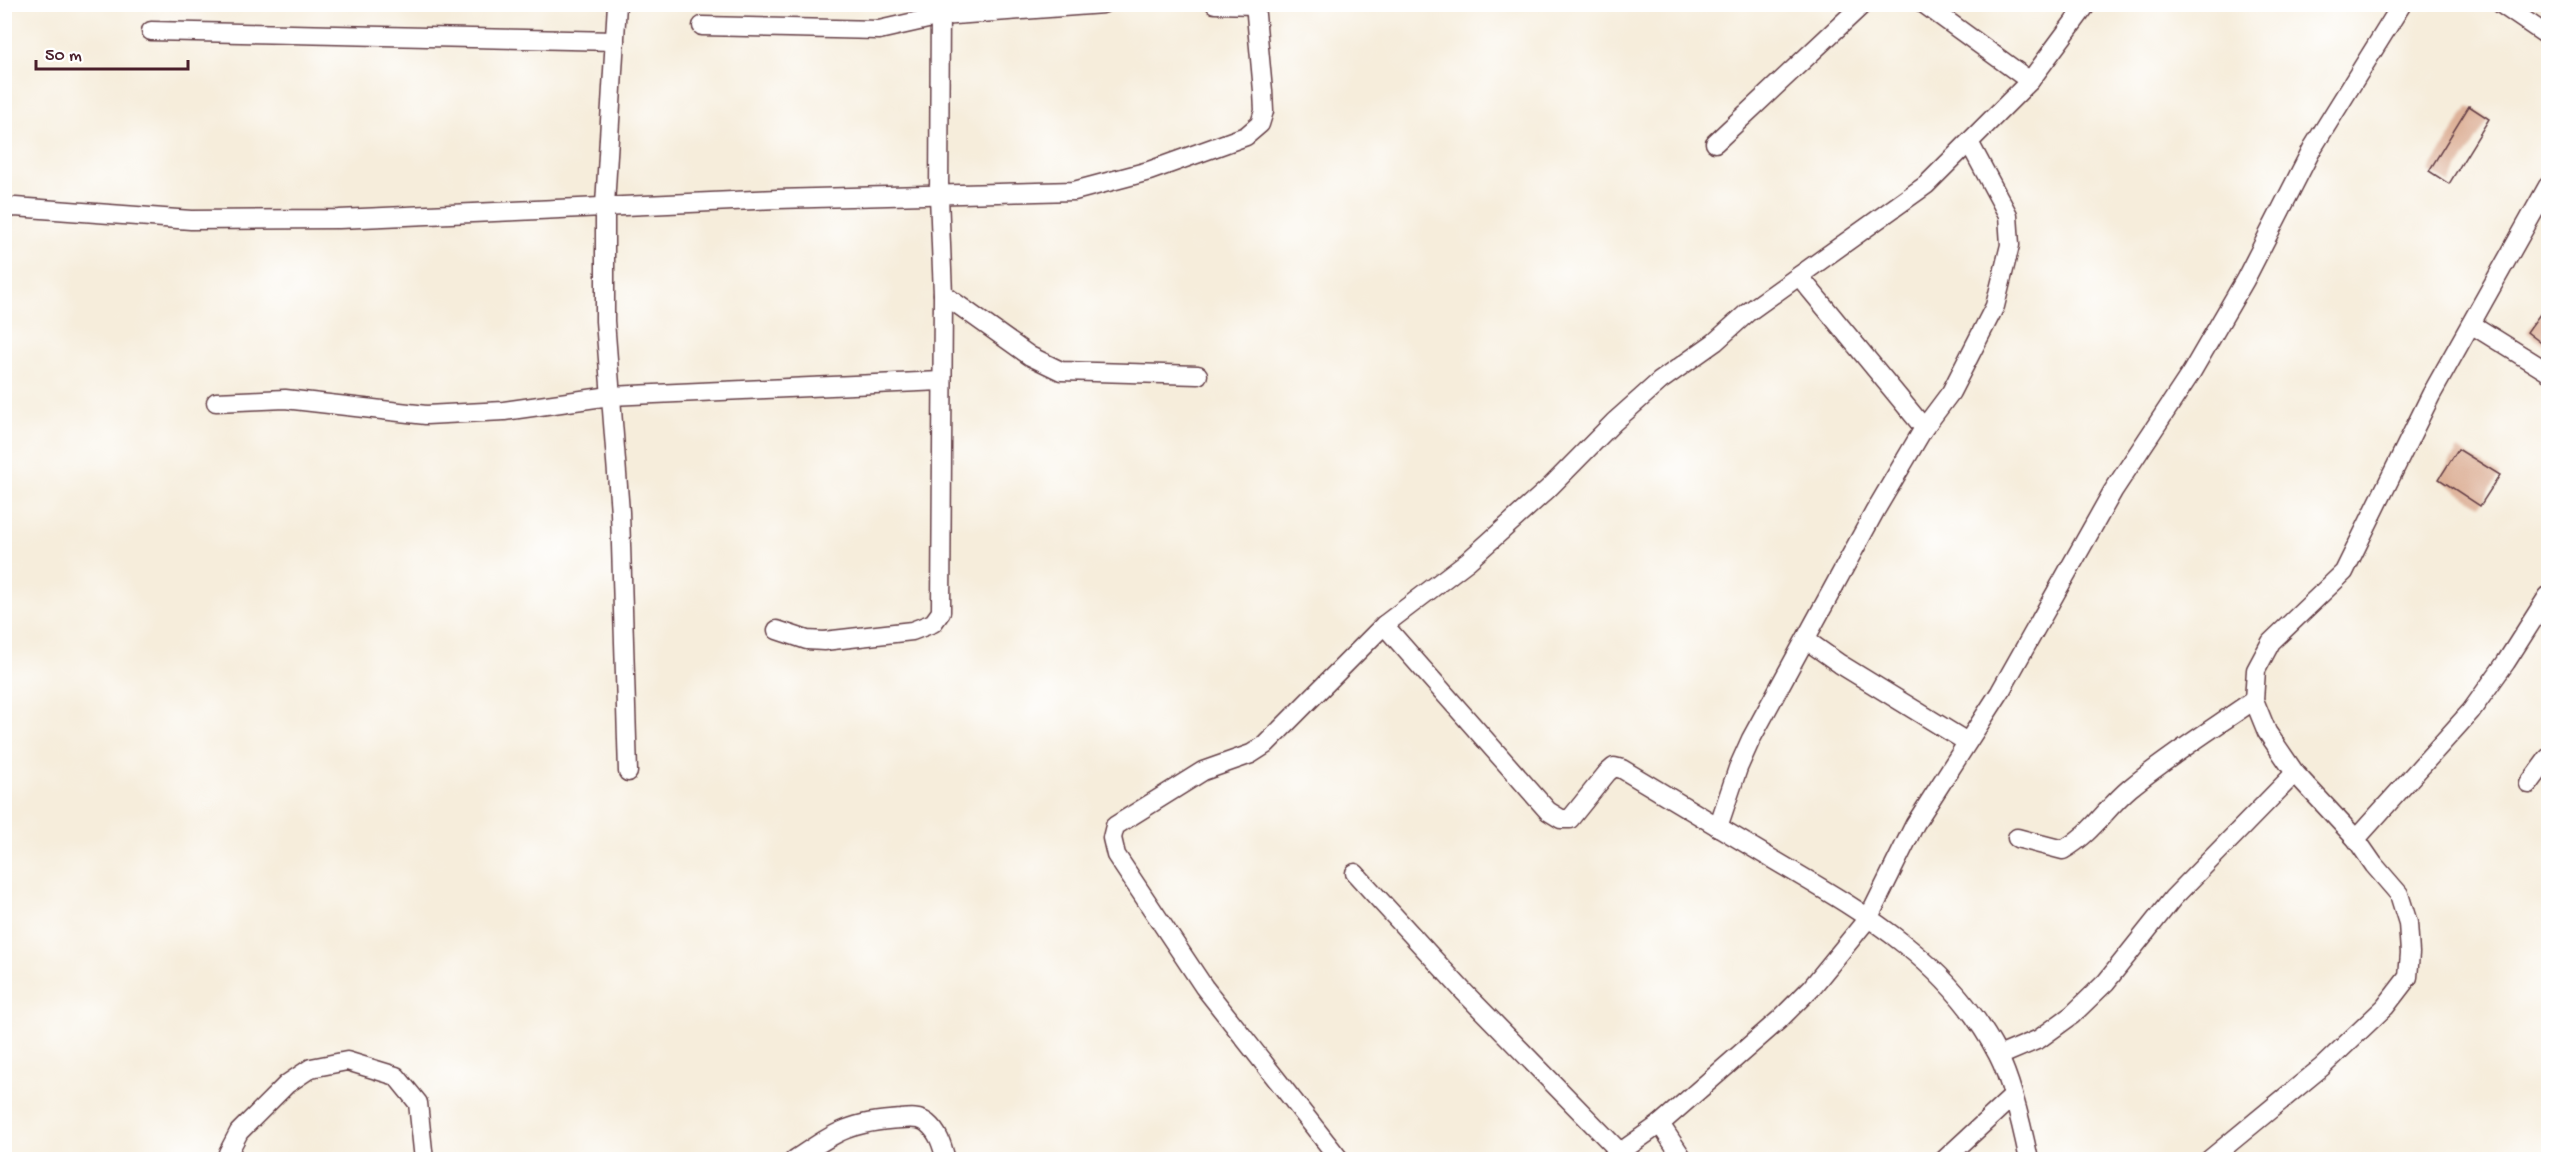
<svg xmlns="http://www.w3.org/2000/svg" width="2553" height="1164" viewBox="0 0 2553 1164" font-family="'Gochi Hand',sans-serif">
  <rect width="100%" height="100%" fill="#fff"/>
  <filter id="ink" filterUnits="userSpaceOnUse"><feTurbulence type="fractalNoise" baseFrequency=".0167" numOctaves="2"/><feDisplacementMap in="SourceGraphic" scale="12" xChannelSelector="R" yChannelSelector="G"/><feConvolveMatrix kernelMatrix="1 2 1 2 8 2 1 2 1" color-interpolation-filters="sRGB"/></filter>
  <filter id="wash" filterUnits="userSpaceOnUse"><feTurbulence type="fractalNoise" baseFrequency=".008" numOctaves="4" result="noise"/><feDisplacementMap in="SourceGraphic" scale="24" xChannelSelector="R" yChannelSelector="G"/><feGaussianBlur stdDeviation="1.35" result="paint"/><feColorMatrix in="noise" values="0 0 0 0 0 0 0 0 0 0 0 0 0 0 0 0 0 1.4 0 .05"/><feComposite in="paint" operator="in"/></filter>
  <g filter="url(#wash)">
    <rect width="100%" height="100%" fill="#f6eddb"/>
    <g id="blocks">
      <g fill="#ddb198">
        <path d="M 2469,106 L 2489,119 L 2449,184 L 2429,171 Z"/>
        <path d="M 2548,303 L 2548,348 L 2527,332 Z"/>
        <path d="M 2458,449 L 2500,475 L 2480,506 L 2439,479 Z"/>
      </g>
    </g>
  </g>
  <g filter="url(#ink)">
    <use href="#blocks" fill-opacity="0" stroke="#643e45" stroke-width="1.5"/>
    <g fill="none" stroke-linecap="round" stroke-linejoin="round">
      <g stroke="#643e45" stroke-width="21">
        <g id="minor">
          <path d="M 617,4 L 605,205 L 605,321 L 620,512 L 628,772"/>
          <path d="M 1215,4 L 1255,5"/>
          <path d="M 1924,4 L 2030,81"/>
          <path d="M 2501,4 L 2548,36"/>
          <path d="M 702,26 L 879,30 L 941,16 L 1103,4"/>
          <path d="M 151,31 L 615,41"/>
          <path d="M 1715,143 L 1863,4"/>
          <path d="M 4,209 L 15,207 L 191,220 L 339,219 L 778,199 L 1074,191 L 1149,171 L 1246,136 L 1260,124 L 1264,111 L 1263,91 L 1255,4"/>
          <path d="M 1799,276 L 1924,428"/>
          <path d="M 943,294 L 1030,356 L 1061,371 L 1198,375"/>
          <path d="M 2471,324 L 2548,372"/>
          <path d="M 216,402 L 285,399 L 426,415 L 504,411 L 610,396 L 941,381"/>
          <path d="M 1384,625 L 1548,811 L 1561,819 L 1570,819 L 1607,773 L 1614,767 L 1622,769 C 1671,798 1719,827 1767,856 C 1857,909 1948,958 1998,1055 C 2011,1080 2023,1131 2029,1160"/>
          <path d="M 777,630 L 807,640 L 824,641 L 912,631 L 933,623 L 941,612 L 943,294 L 939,196 L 940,4"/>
          <path d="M 1806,640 L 1840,664 L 1967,742"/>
          <path d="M 2529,784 L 2548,758"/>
          <path d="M 1718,827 L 1738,768 L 1751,739 L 1875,511 L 1924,428 L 1951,392 L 1995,306 L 2010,245 L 2008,215 L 1970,144"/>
          <path d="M 2017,838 L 2063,850 C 2094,832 2104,810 2130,788 C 2169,756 2212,729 2254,700"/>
          <path d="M 2356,839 L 2471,711 L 2506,662 L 2548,596"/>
          <path d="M 1355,873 L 1464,992 L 1619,1151"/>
          <path d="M 1999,1056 L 2039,1039 L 2072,1015 L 2106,982 L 2173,898 L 2295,773"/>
          <path d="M 1660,1124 L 1684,1160"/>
          <path d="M 228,1160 L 228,1153 L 239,1132 L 287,1084 L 311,1068 L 347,1061 L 396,1076 L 418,1103 L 424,1160"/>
          <path d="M 794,1160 C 836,1132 849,1122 901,1119 C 910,1118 920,1117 927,1123 C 939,1133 942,1145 946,1160"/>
          <path d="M 1340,1160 L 1204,987 L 1116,855 L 1112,838 L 1115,826 L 1203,771 L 1251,754 L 1265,745 L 1384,625 L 1468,561 L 1549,488 L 1614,422 L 1660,381 L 1715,342 L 1747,313 L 1926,185 L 2030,81 L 2087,4"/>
          <path d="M 1609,1160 L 1660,1124 L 1779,1020 L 1812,987 L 1869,917 L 1915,824 L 2000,692 L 2113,491 L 2191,373 L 2245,280 L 2313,147 L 2402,4"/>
          <path d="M 1944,1160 L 2012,1097"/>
          <path d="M 2209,1160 L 2322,1067 L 2385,1007 L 2408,977 L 2410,953 L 2408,923 L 2399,894 L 2374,865 L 2356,839 L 2295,773 L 2267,732 L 2254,700 L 2256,670 L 2271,642 L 2344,572 L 2431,395 L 2548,186"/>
        </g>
      </g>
      <use href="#minor" stroke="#fff" stroke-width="18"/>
    </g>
  </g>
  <rect width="2553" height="1164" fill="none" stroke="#fff" stroke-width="24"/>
  <path d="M36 60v9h152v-9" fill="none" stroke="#4a1f2b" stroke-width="3"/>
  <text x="45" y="60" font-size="18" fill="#4a1f2b" stroke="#ffffff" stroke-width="4.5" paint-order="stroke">50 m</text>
</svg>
